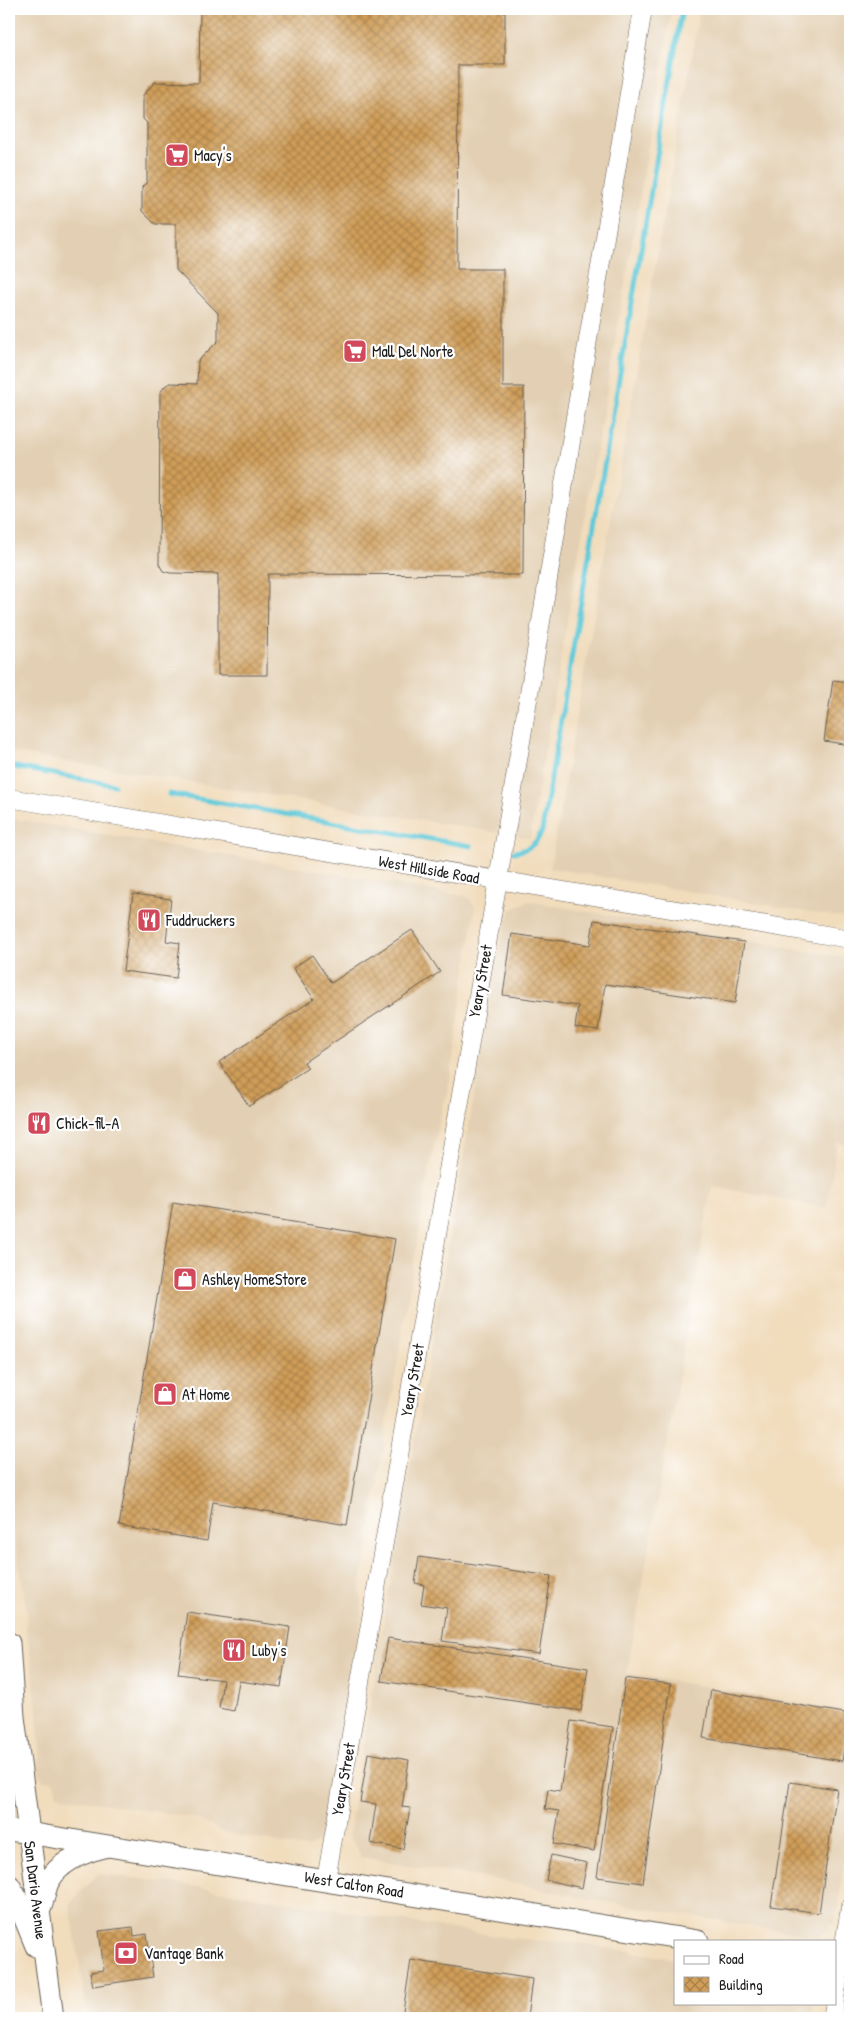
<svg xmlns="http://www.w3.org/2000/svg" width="859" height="2027" viewBox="0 0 859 2027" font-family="'Patrick Hand',sans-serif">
  <defs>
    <pattern id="building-cross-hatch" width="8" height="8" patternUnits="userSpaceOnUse" patternTransform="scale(1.25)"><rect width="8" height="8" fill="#d09e58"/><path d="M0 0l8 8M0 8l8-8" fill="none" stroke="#a88048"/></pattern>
  </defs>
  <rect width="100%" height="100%" fill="#fff"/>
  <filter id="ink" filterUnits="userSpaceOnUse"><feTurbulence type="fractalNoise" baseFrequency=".02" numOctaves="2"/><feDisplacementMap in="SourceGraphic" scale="10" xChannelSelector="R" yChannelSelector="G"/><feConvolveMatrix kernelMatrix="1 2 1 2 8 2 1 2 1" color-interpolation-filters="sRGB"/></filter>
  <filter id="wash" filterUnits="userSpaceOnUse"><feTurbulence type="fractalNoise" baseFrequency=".0096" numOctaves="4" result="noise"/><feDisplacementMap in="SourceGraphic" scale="20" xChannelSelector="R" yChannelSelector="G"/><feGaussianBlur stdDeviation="1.12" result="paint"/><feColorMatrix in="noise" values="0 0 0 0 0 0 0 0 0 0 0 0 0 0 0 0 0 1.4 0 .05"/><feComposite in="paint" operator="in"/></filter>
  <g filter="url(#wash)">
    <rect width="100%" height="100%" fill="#f1dcbb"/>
    <g fill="#e3d0b4">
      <path d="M 9,9 L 672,9 L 530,838 L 9,752 Z"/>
      <path d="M 700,9 L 850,9 L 850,919 L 550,868 Z"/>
      <path d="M 9,818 L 464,896 L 469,898 L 475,907 L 448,1092 L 443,1105 L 429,1169 L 360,1588 L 362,1614 L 326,1836 L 323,1836 L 322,1839 L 306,1848 L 226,1833 L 199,1820 L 183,1816 L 65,1797 L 56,1793 L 56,1784 L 50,1780 L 44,1781 L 38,1769 L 40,1750 L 33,1670 L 26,1629 L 27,1610 L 9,1507 Z"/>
      <path d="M 528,901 L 850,959 L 850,1145 L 837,1143 L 827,1208 L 712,1186 L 627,1673 L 850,1712 L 850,1827 L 835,1924 L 830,1923 L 829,1929 L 817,1937 L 588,1899 L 498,1880 L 361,1857 L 349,1835 L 382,1631 L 500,943 L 511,910 Z"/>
      <path d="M 98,1874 L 172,1883 L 508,1938 L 585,1944 L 675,1959 L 675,2003 L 814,2003 L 812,2018 L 88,2018 L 70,1904 Z"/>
    </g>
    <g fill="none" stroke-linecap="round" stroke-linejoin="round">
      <g stroke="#5ec9d8" stroke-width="5">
        <path d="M 9,766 L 114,785"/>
        <path d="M 169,794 L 471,846"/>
        <path d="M 514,852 C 528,850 536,845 542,831 L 682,9"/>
      </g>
    </g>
    <g id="blocks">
      <g fill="url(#building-cross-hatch)">
        <path d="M 200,9 L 505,9 L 505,65 L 458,65 L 457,269 L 503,269 L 503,387 L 524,387 L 523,575 L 268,574 L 267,675 L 218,675 L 218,574 L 170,573 L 163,571 L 159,564 L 160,393 L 165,386 L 170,383 L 197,384 L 198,361 L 218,341 L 218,313 L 176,270 L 176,224 L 155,224 L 142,211 L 142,187 L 147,182 L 147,123 L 143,119 L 143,95 L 155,82 L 199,83 Z"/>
        <path d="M 833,680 L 850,682 L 850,745 L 824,741 Z"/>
        <path d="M 133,894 L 171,899 L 166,941 L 180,943 L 176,978 L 123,971 Z"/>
        <path d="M 594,920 L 744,942 L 735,1003 L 605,984 L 598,1031 L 575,1028 L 578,1006 L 503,995 L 512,934 L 590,945 Z"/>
        <path d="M 412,930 L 440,972 L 304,1062 L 308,1068 L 249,1106 L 219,1062 L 314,999 L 293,968 L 312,955 L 331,983 Z"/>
        <path d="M 173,1202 L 395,1239 L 347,1525 L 213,1502 L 207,1541 L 119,1526 Z"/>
        <path d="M 419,1557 L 551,1576 L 539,1654 L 442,1641 L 447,1608 L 421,1604 L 424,1585 L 415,1583 Z"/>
        <path d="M 187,1612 L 290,1627 L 281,1687 L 239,1681 L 234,1711 L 219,1708 L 223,1680 L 178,1674 Z"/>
        <path d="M 388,1638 L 588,1668 L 581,1711 L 381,1681 Z"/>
        <path d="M 625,1678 L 671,1684 L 643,1883 L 597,1877 Z"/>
        <path d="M 711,1690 L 850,1714 L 842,1761 L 703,1738 Z"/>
        <path d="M 571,1721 L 613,1727 L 594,1851 L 554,1844 L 559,1811 L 545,1809 L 548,1789 L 560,1791 Z"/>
        <path d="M 368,1753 L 409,1760 L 402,1807 L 410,1808 L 403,1849 L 370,1843 L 376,1804 L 360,1802 Z"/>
        <path d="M 790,1782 L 837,1789 L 819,1913 L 771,1906 Z"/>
        <path d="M 551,1855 L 587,1863 L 582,1888 L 546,1880 Z"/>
        <path d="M 133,1927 L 134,1936 L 147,1934 L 153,1977 L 93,1986 L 90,1972 L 104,1970 L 99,1931 Z"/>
        <path d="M 411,1960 L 532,1979 L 527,2018 L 402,2018 Z"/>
      </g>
    </g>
  </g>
  <g filter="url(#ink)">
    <use href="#blocks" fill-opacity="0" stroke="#675f54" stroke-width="1"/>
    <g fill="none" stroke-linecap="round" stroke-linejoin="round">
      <g stroke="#675f54" stroke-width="19">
        <g id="minor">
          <path d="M 9,798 L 850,939"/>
          <path d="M 326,1880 L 498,880 L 643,9"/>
          <path d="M 835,1999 L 850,1908"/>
          <path d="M 832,2018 L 835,2003"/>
        </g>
      </g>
      <g stroke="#675f54" stroke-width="23">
        <g id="major">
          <path d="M 9,1643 L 14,1717 L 53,2018"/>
          <path d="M 9,1830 L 698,1941"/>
          <path d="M 9,1885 L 15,1895 L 36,1946"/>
          <path d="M 41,1907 C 44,1899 45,1888 49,1881 C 60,1861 83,1852 104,1847"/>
          <path d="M 835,1964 L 850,1966"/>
        </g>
      </g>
      <use href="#minor" stroke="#fff" stroke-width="18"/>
      <use href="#major" stroke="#fff" stroke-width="21"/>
    </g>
  </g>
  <defs>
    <g id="supermarket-square" transform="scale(1.25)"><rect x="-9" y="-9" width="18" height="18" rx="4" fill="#d1495b" stroke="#fff"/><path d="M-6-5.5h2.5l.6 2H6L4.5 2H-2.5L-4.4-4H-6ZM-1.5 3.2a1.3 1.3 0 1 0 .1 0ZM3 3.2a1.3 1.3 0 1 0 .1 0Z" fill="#fff"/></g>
    <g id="restaurant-square" transform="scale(1.25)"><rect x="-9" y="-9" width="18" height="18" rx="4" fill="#d1495b" stroke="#fff"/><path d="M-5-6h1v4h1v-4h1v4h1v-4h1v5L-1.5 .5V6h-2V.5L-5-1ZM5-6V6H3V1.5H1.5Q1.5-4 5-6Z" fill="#fff"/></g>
    <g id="shop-square" transform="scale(1.25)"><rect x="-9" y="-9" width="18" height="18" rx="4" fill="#d1495b" stroke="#fff"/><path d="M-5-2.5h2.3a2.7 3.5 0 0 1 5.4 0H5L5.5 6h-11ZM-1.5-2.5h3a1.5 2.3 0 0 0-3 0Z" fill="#fff"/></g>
    <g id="bank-square" transform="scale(1.25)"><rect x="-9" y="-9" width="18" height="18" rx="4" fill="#d1495b" stroke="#fff"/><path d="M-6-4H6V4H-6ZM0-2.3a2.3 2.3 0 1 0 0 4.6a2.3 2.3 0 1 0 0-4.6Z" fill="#fff"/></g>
  </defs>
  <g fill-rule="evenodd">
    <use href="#supermarket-square" x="177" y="155"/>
    <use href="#supermarket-square" x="355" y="351"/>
    <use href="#restaurant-square" x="149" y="920"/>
    <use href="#restaurant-square" x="39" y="1123"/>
    <use href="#shop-square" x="185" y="1279"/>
    <use href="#shop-square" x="165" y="1394"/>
    <use href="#restaurant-square" x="234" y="1650"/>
    <use href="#bank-square" x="126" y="1953"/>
  </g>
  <g text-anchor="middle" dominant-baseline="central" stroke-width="4.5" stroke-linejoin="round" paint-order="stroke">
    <g font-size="16" fill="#1c1c1c" stroke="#fff" text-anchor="start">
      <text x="194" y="155">Macy's</text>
      <text x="372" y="351">Mall Del Norte</text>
      <text x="166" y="920">Fuddruckers</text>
      <text x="56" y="1123">Chick-fil-A</text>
      <text x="202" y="1279">Ashley HomeStore</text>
      <text x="182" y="1394">At Home</text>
      <text x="252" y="1650">Luby's</text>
      <text x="144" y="1953">Vantage Bank</text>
    </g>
    <g font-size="16" fill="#1c1c1c" stroke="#fff">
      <text transform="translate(429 869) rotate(10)">West Hillside Road</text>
      <text transform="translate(480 981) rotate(-80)">Yeary Street</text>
      <text transform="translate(412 1380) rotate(-80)">Yeary Street</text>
      <text transform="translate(343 1779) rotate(-80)">Yeary Street</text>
      <text transform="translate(354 1884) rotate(9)">West Calton Road</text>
      <text transform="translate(36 1890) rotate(83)">San Dario Avenue</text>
    </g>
  </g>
  <rect width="859" height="2027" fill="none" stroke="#fff" stroke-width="30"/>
  <rect x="674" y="1940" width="162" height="65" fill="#ffffff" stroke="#a4a4a4"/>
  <rect x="684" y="1956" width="25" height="8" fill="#ffffff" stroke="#a4a4a4"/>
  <text x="719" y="1964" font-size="15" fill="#1c1c1c">Road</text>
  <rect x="684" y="1977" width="25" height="15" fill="url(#building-cross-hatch)" stroke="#a4a4a4"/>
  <text x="719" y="1990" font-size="15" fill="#1c1c1c">Building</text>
</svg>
